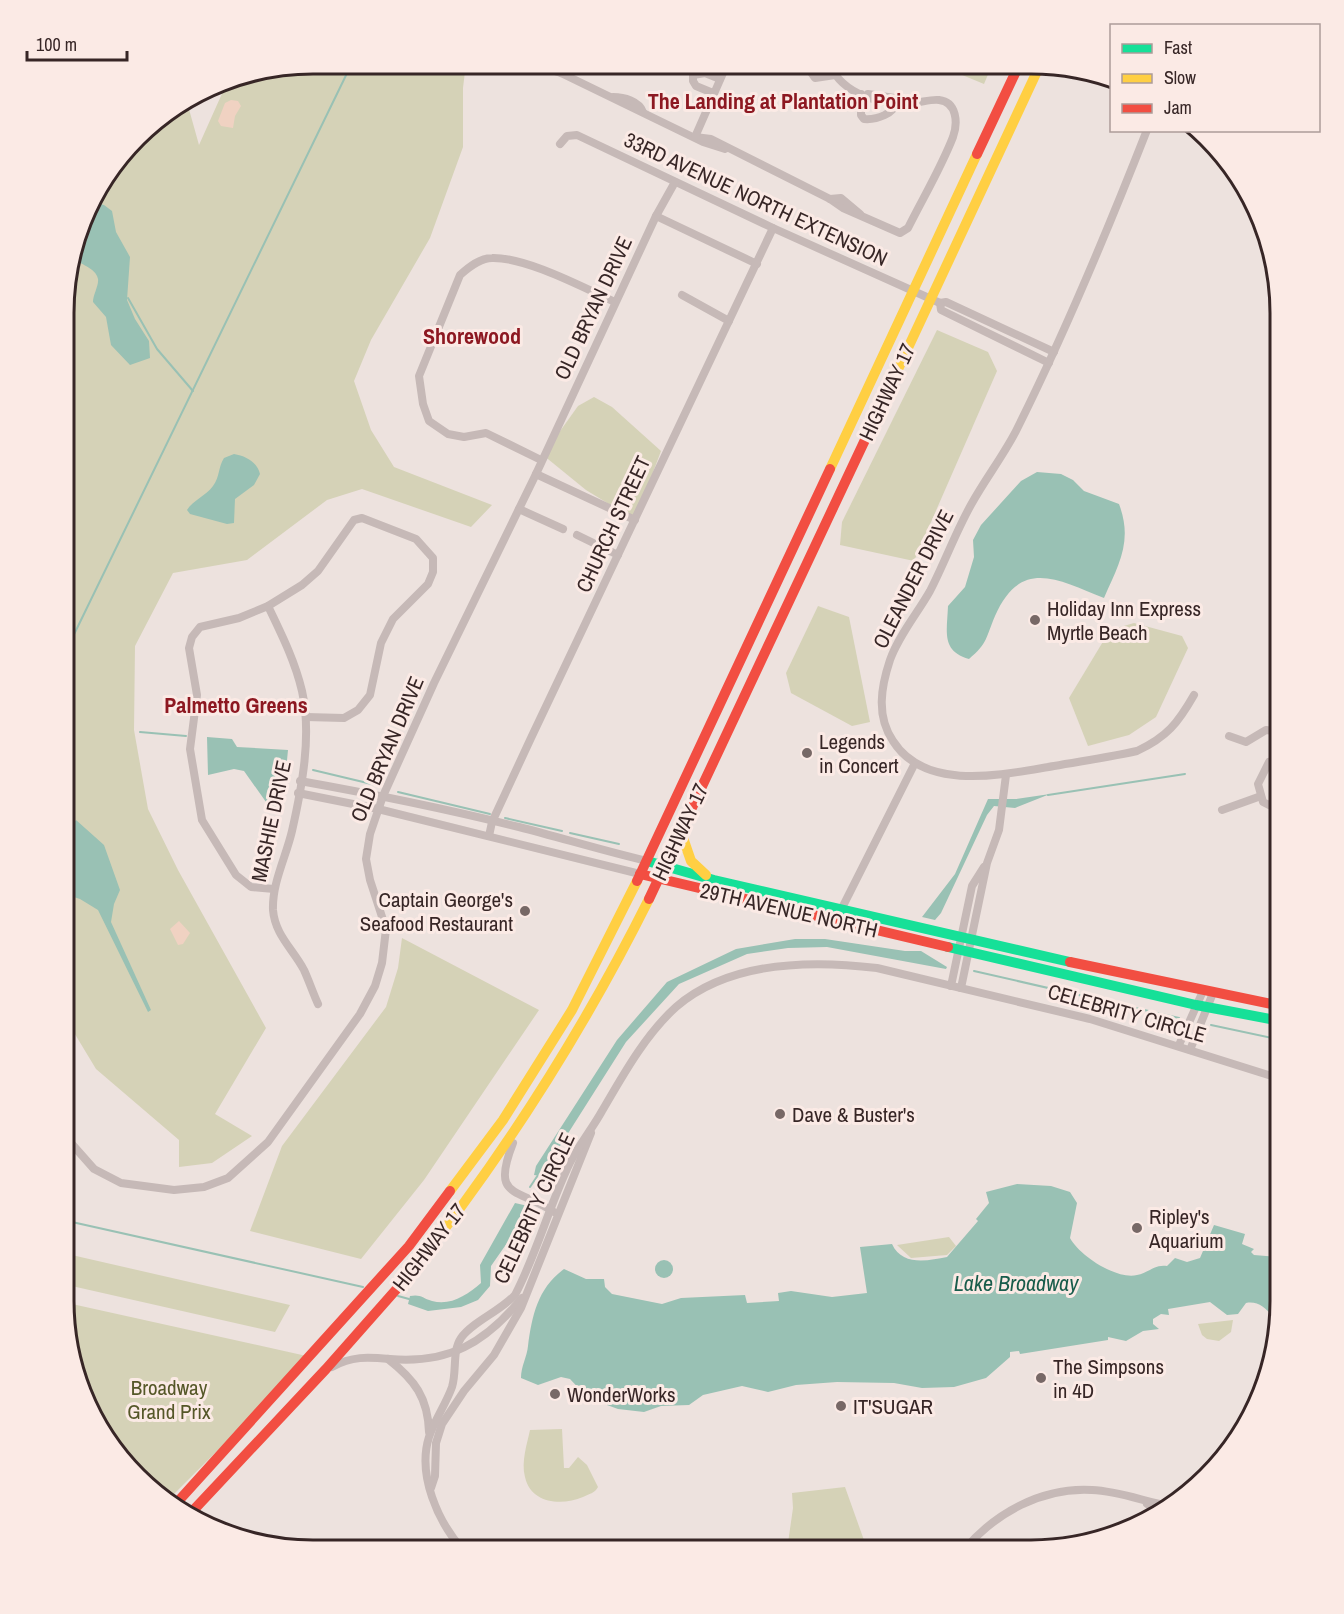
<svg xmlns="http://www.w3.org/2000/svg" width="1344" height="1614" viewBox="0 0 1344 1614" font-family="'Archivo Narrow',sans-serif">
  <rect width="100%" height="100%" fill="#ede2de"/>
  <g fill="#d5d2b7">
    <path d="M 313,63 L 466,63 L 463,88 L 463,147 L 430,238 L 371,340 L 354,381 L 371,430 L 394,467 L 492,505 L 471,527 L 362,489 L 327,500 L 247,560 L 173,573 L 135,646 L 134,730 L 148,809 L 178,870 L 266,1028 L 215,1114 L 252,1136 L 212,1163 L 179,1167 L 179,1140 L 96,1069 L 64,1016 L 65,280 L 96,188 L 148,125 L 187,102 L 199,145 L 229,78 Z"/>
    <path d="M 938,65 L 992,65 L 984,84 Z"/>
    <path d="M 937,330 L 988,352 L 997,371 L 914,561 L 840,545 L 842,522 Z"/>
    <path d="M 594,397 L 612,407 L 661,451 L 635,520 L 586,490 L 543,455 L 578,406 Z"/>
    <path d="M 818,606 L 849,617 L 870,722 L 852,726 L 791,693 L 786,673 Z"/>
    <path d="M 1134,623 L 1182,636 L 1188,648 L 1156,717 L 1129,735 L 1088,746 L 1069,698 L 1110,630 Z"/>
    <path d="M 402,938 L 539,1010 L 424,1180 L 361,1259 L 250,1231 L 282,1146 L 386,1007 L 398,968 Z"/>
    <path d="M 949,1237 L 956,1246 L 947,1255 L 911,1258 L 897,1245 Z"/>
    <path d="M 63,1253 L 290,1305 L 275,1332 L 63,1284 Z"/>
    <path d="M 63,1302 L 311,1357 L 167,1501 L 97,1426 L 72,1366 Z"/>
    <path d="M 1233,1320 L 1231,1332 L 1219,1341 L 1207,1339 L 1202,1335 L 1198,1324 Z"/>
    <path d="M 562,1429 L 564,1468 L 569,1468 L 578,1457 L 587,1465 L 598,1487 C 595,1493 589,1494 583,1497 C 562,1506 531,1504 525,1477 C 521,1462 527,1444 530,1430 Z"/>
    <path d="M 845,1487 L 865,1543 L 848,1546 L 850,1550 L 787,1550 L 793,1508 L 792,1493 Z"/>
  </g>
  <g fill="#f0d2c2">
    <path d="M 231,100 L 238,101 L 241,106 L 235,116 L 233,128 L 221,126 L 218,121 L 225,103 Z"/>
    <path d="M 179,921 L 190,933 L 183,944 L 178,945 L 170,929 Z"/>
  </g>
  <g fill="#99c1b4">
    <path d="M 92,202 L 104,205 L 112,211 L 116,232 L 130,257 L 127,300 L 135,319 L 149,341 L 150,358 L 130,365 L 111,345 L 106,317 L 93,302 C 93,295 99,285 98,279 C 96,267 79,265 73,257 Z"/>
    <path d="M 234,454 C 246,456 257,462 260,474 L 254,485 L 235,499 L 234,523 L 227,524 L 190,514 L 187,510 C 193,500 206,496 213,486 C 220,477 218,467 224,458 Z"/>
    <path d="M 1037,472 L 1061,474 L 1073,480 L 1084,491 L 1119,504 C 1133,541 1119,564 1104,598 C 1058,580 1021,557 995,616 C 986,637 988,643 969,659 C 941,651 947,632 948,606 L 965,587 L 974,557 L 973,540 L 981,525 L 1021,481 Z"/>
    <path d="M 207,737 L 232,739 L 237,747 L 288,750 L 284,791 L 276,812 L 271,809 L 244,771 L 234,769 L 208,775 Z"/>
    <path d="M 1050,794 L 1015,808 L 994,806 L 987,815 L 941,913 L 935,920 L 922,917 L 955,874 L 988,799 L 1016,799 Z"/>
    <path d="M 76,820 L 104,845 L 120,890 L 114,904 L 111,922 L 151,1010 L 148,1012 L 98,910 L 80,899 L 64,894 L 64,836 Z"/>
    <path d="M 795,939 L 825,939 L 905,951 L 921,951 L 947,967 L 946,969 L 827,947 L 788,948 L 747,954 L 679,984 L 626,1042 L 541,1176 L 534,1175 L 536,1166 L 617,1040 L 667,982 L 736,949 Z"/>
    <path d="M 1017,1184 L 1051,1186 L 1070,1192 L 1077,1203 L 1070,1238 C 1079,1255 1116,1280 1137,1275 C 1148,1273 1155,1264 1167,1266 L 1175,1258 L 1187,1262 L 1200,1258 L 1214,1225 L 1245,1234 L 1242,1244 L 1254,1249 L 1251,1252 L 1254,1255 L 1280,1257 L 1279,1326 C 1271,1314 1262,1300 1246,1303 L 1238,1314 L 1227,1315 L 1210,1302 L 1168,1309 L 1169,1315 L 1161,1314 L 1153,1319 L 1153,1324 L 1159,1329 L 1143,1331 L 1126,1341 L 1108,1337 L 1108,1340 L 1020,1354 L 1019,1351 L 1010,1352 L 1010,1357 L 986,1378 L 954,1387 L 922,1388 L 894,1383 L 837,1382 L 796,1385 L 768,1392 L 742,1386 L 703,1395 L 689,1405 L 661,1406 L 644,1412 L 618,1409 L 596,1401 L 587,1397 L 570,1379 L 561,1377 L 538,1385 L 521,1378 C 521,1366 527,1357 528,1346 C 532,1315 538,1288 564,1269 L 586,1279 L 604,1279 L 605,1287 L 612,1294 L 662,1304 L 681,1298 L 745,1295 L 747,1303 L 779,1301 L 778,1293 L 791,1291 L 832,1297 L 867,1293 L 860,1247 L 892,1244 C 902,1266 927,1261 947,1257 L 978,1221 L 976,1219 L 989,1203 L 986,1192 Z"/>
    <path d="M 515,1203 L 528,1206 L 521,1223 L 491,1266 L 490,1286 L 478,1300 L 461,1307 L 428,1311 L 408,1304 L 410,1296 C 421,1294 422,1298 432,1301 C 451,1306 467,1295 481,1283 L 480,1265 Z"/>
    <circle cx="664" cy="1269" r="9"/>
  </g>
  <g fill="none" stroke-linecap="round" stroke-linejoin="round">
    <g stroke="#99c1b4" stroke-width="2">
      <path d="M 128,298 L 157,349 L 193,391"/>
      <path d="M 64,655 L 352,63"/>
      <path d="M 140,732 L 186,736"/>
      <path d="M 313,770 L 380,786"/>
      <path d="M 398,792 L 490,814"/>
      <path d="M 1048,795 L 1185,774"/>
      <path d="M 505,818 L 562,831"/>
      <path d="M 570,833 L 619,844"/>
      <path d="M 974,971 L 1179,1018"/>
      <path d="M 1211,1025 L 1281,1040"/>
      <path d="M 530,1187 L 538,1175"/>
      <path d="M 63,1220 L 363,1287"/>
      <path d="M 398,1296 L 409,1299"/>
    </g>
    <g stroke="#c6b9b7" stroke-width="8">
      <path d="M 532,64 L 561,73 L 703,142 L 725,149"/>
      <path d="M 811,64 L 810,71 L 815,78 L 835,75"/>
      <path d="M 561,73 L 576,64"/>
      <path d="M 713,93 L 696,86 L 693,81 L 693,75 L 705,73 L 720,79"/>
      <path d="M 861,94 L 861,115 L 864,119 C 877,120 894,114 897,101"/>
      <path d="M 868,94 L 901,99"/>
      <path d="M 613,97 C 624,97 639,101 643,112"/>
      <path d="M 1147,130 C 1107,232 1065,333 1016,431 C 1003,456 986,478 972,503 C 956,531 945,562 930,591 C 917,614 899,635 890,660 C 881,687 876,716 893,741 C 926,793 1005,774 1054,766 C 1082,761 1110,757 1137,751 C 1167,737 1178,723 1194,695"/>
      <path d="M 695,137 L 711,139 L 830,199 L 843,208 L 900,233 L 908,228 C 923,198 941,168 953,137 C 958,123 957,102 939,100 C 930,99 920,103 911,103 C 881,105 843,95 830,65"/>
      <path d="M 695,137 L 727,64"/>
      <path d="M 560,144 L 567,136 L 577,135 L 773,228 L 940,303 L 946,302 L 1054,352"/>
      <path d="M 830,199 L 841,198 L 860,214"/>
      <path d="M 656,216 L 757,264"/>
      <path d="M 682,295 L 729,321"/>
      <path d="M 940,303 L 941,310 L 1049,363"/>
      <path d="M 541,460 L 486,433 L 464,437 L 448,434 L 429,421 L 423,404 L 419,376 L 460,275 C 469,267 480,258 492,258 C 526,257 584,288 615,302"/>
      <path d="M 536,474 L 635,520"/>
      <path d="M 519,509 L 563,529"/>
      <path d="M 577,535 L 618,555"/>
      <path d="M 268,606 C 281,633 295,661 302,691 C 312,735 302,787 292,831 C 286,857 272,883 273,910 C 275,935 293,949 304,970 C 309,981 313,993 318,1004"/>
      <path d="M 1229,736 L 1246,742 L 1266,730 L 1281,732"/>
      <path d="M 1269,762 L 1258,784 L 1263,802 L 1281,811"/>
      <path d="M 300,781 C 373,794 447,809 519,827 C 562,838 604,851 647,861"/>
      <path d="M 298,793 L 378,809 L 640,874"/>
      <path d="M 1222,810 L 1261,796"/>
      <path d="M 489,836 L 492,822 L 531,738 L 773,228"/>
      <path d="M 274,889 L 251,887 L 236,875 L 202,820 L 190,749 L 197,695 L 189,648 L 192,637 L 200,627 L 239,618 L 268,606 L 302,585 L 318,571 L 354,520 L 362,518 L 416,539 L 433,558 L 433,572 L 428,584 L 393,619 L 381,643 L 370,695 L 358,710 L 344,718 L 306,717"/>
      <path d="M 841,910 L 915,763"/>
      <path d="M 951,986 L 972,886 L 984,867"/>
      <path d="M 961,988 L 987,863 L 999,830 L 1006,775"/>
      <path d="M 1179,1045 L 1203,991"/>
      <path d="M 1190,1050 L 1213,993"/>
      <path d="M 63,1134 L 94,1169 L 121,1183 L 174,1190 L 204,1187 L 228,1178 L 268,1142 L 360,1014 L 375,986 L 382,963 L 386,929 L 370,880 L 366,859 L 370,834 L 383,796 L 434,683 L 536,474 L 656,216 L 675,182"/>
      <path d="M 513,1143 C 491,1199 516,1187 554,1212"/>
      <path d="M 388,1359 C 415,1380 428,1398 429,1432"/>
      <path d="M 332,1367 C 352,1356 367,1357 390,1359 C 449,1364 485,1343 522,1298"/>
      <path d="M 431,1488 L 435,1476 L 436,1443 L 442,1424 L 464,1391 L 494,1355 L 521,1308 L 591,1133"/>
      <path d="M 1147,1504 L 1161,1513"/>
      <path d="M 463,1550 C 438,1522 417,1475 429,1437 C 435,1419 446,1404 452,1387 C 457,1371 452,1351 461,1338 C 472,1322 499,1312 515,1295 C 536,1255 548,1210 567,1169 C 576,1148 591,1131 602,1111 C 623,1075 645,1035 676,1007 C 729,961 811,960 877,968 L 1090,1019 L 1281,1079"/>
      <path d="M 964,1550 C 995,1513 1042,1487 1092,1490 C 1118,1491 1143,1501 1169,1506"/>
    </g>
    <g stroke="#16e098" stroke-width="10">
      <path d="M 647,861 L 714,880 L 1070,962"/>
      <path d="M 948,947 L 1196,1005 L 1281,1021"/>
    </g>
    <g stroke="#ffcf43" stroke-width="10">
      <path d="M 872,425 L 1040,65"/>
      <path d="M 830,469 L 977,154"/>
      <path d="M 681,832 L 691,861 L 706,875"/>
      <path d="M 450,1191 L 503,1120 L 572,1010 L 637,881"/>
      <path d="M 409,1275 C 502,1158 582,1033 649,899"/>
    </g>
    <g stroke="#f24e42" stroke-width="10">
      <path d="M 977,154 L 1019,65"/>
      <path d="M 640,874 L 948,947"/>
      <path d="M 637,881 L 830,469"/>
      <path d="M 649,899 L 872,425"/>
      <path d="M 1070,962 L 1281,1006"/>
      <path d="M 173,1507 L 409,1246 L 450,1191"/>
      <path d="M 188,1516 L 326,1369 L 409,1275"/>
    </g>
  </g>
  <g fill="#776866" stroke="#fbeae5" stroke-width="2">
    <circle cx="1035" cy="620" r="6"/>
    <circle cx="807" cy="753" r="6"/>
    <circle cx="525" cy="911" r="6"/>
    <circle cx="780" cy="1114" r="6"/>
    <circle cx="1137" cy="1228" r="6"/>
    <circle cx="1041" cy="1378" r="6"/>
    <circle cx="555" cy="1394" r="6"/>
    <circle cx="841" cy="1406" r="6"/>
  </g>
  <g text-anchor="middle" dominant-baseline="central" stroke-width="6" stroke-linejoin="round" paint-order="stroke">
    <g font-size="21" fill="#372626" stroke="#fbeae5">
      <text transform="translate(756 199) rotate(25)">33RD AVENUE NORTH EXTENSION</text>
      <text transform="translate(593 308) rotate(-65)">OLD BRYAN DRIVE</text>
      <text transform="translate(887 392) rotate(-65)">HIGHWAY 17</text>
      <text transform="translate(613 524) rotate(-65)">CHURCH STREET</text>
      <text transform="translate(913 579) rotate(-63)">OLEANDER DRIVE</text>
      <text transform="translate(387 749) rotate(-67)">OLD BRYAN DRIVE</text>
      <text transform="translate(271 821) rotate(-78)">MASHIE DRIVE</text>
      <text transform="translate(680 832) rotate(-65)">HIGHWAY 17</text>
      <text transform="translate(789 910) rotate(13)">29TH AVENUE NORTH</text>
      <text transform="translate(1127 1013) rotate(16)">CELEBRITY CIRCLE</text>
      <text transform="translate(534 1208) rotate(-65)">CELEBRITY CIRCLE</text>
      <text transform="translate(429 1247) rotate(-52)">HIGHWAY 17</text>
    </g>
    <g font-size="21" fill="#372626" stroke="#fbeae5" text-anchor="start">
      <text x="1047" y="608">Holiday Inn Express<tspan x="1047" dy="24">Myrtle Beach</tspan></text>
      <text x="819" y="741">Legends<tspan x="819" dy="24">in Concert</tspan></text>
      <text x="513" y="899" text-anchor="end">Captain George's<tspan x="513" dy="24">Seafood Restaurant</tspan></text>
      <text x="792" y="1114">Dave &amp; Buster's</text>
      <text x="1149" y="1216">Ripley's<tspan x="1149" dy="24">Aquarium</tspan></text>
      <text x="1053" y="1366">The Simpsons<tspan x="1053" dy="24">in 4D</tspan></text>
      <text x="567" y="1394">WonderWorks</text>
      <text x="853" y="1406">IT'SUGAR</text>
    </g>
    <g font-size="21" fill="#555728" stroke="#fbeae5">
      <text x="169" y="1387">Broadway<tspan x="169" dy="24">Grand Prix</tspan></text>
    </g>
    <g font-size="22" font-weight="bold" fill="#8d1821" stroke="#fbeae5">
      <text x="783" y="101">The Landing at Plantation Point</text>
      <text x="472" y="336">Shorewood</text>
      <text x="236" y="705">Palmetto Greens</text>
    </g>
    <g font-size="22" font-style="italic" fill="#185c4b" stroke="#fbeae5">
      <text x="1016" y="1283">Lake Broadway</text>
    </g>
  </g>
  <path d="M0 0H1344V1614H0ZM313 74H1031A239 239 0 0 1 1270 313V1301A239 239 0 0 1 1031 1540H313A239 239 0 0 1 74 1301V313A239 239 0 0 1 313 74Z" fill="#fbeae5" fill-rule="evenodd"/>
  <path fill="none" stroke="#372626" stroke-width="3" d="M313 74H1031A239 239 0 0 1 1270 313V1301A239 239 0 0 1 1031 1540H313A239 239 0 0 1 74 1301V313A239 239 0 0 1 313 74Z"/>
  <rect x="1110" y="24" width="210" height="108" fill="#fbeae5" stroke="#ad9c99" stroke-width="1.5"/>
  <rect x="1122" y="44" width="30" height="9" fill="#16e098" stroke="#ad9c99" stroke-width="1.5"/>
  <text x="1164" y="54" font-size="18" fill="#372626">Fast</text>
  <rect x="1122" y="74" width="30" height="9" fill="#ffcf43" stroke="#ad9c99" stroke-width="1.5"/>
  <text x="1164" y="84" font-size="18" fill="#372626">Slow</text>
  <rect x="1122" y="104" width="30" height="9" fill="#f24e42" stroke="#ad9c99" stroke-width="1.5"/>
  <text x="1164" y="114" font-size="18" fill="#372626">Jam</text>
  <path d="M27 51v9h100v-9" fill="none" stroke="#372626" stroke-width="3"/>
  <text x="36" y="51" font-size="18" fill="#372626" stroke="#fbeae5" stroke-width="4.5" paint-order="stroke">100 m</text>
</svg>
